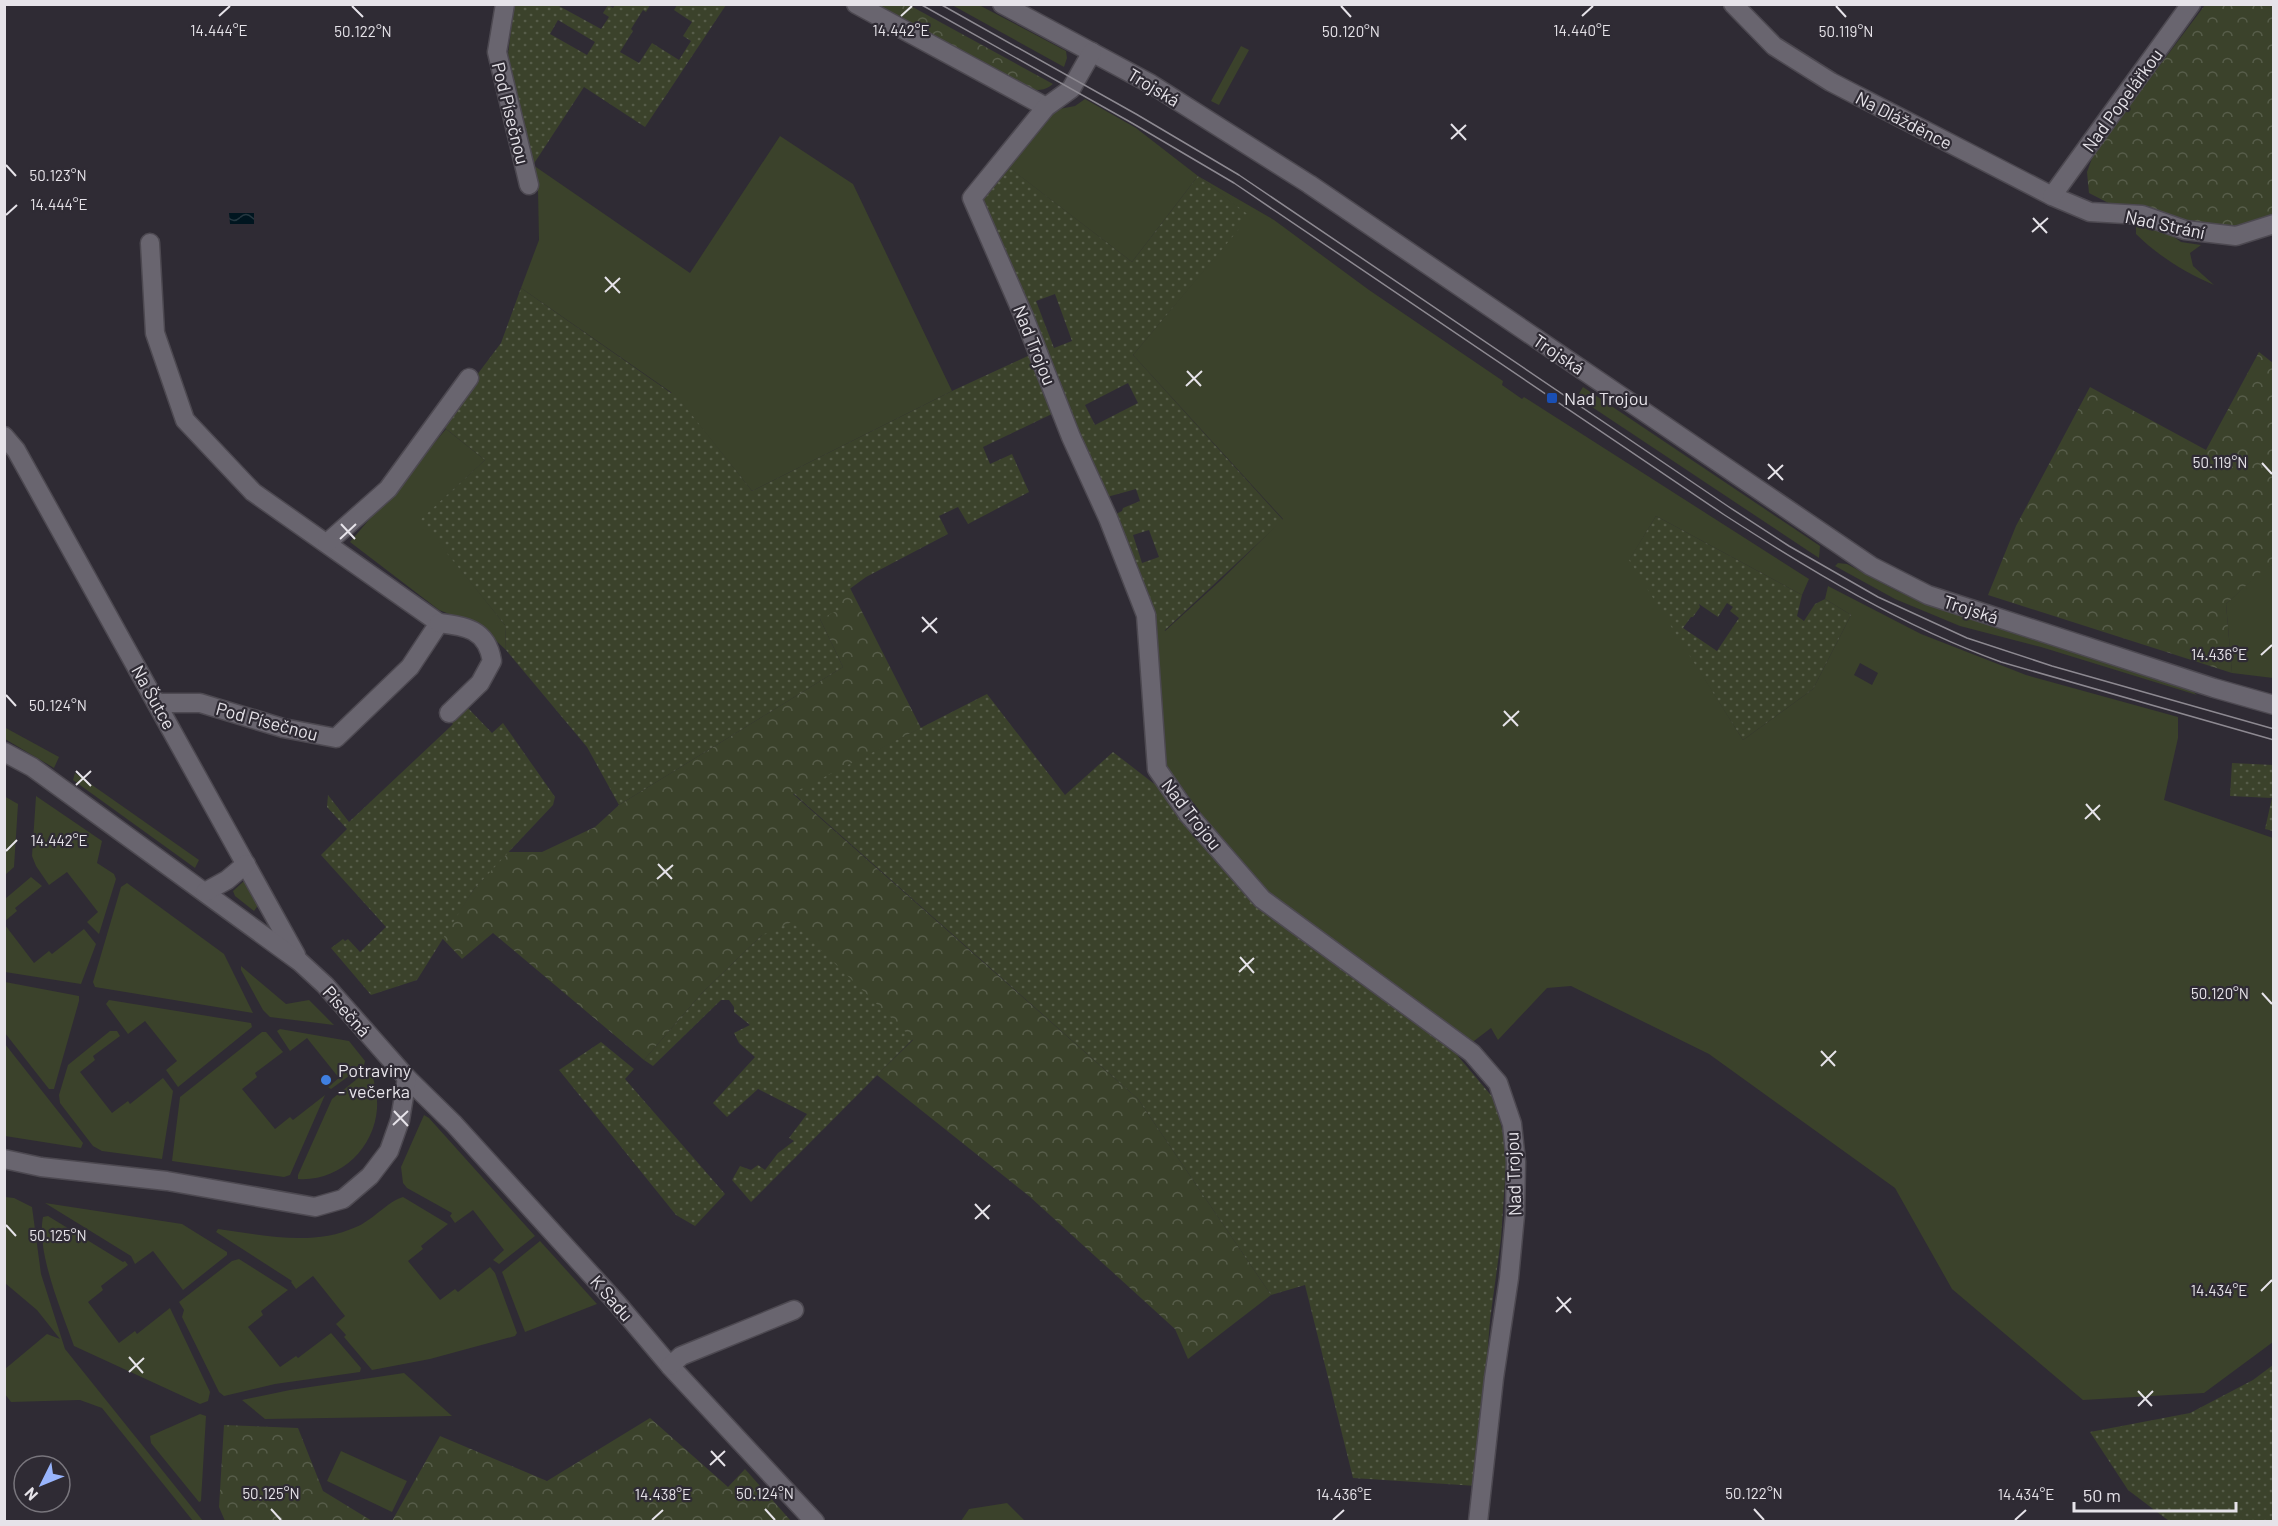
<svg xmlns="http://www.w3.org/2000/svg" width="2278" height="1526" viewBox="0 0 2278 1526" font-family="Barlow,sans-serif">
  <defs>
    <pattern id="forest-crowns" width="20" height="18" patternUnits="userSpaceOnUse" patternTransform="scale(1.5)"><rect width="20" height="18" fill="#3b422b"/><path d="M2 6a3 3 0 1 1 6 0M12 15a3 3 0 1 1 6 0" fill="none" stroke="#575d4a"/></pattern>
    <pattern id="garden-dots" width="8" height="8" patternUnits="userSpaceOnUse" patternTransform="scale(1.5)"><rect width="8" height="8" fill="#3b422b"/><path d="M2 2h.1M6 6h.1" fill="none" stroke="#575d4a" stroke-width="1.8" stroke-linecap="round"/></pattern>
    <pattern id="water-waves" width="16" height="10" patternUnits="userSpaceOnUse" patternTransform="scale(1.5)"><rect width="16" height="10" fill="#00151f"/><path d="M0 5q4-4 8 0t8 0" fill="none" stroke="#253740"/></pattern>
  </defs>
  <rect width="100%" height="100%" fill="#2f2b34"/>
  <g fill="#3b422b" fill-rule="evenodd">
    <path d="M 952,5 L 979,5 L 1066,51 L 1067,58 L 1064,67 Z"/>
    <path d="M 1241,46 L 1249,50 L 1219,105 L 1211,101 Z"/>
    <path d="M 1085,99 L 1136,128 L 1198,176 L 1274,220 L 1369,290 L 1503,381 L 1502,385 L 1522,399 L 1524,397 L 1809,579 L 1802,595 L 1656,516 L 1630,559 L 1743,740 L 1813,689 L 1851,615 L 1825,599 L 1828,586 L 1921,634 L 2026,675 L 2178,717 L 2178,738 L 2164,800 L 2273,838 L 2273,1342 L 2204,1393 L 2083,1400 L 1952,1289 L 1895,1188 L 1709,1054 L 1571,986 L 1547,988 L 1498,1040 L 1491,1028 L 1470,1044 L 1267,895 L 1225,846 L 1167,767 L 1150,603 L 1165,631 L 1220,581 L 1283,519 L 1133,355 L 1249,216 L 1198,176 L 1132,262 L 1007,166 L 1054,110 L 1075,106 ZM 1860,663 L 1878,673 L 1872,685 L 1854,675 Z"/>
    <path d="M 780,136 L 853,184 L 952,391 L 752,491 L 673,392 L 672,393 L 521,288 L 539,240 L 538,190 L 533,165 L 690,273 Z"/>
    <path d="M 2140,224 L 2170,234 L 2181,242 L 2201,245 L 2190,253 L 2193,266 L 2214,285 C 2186,273 2158,256 2136,234 L 2136,227 Z"/>
    <path d="M 1583,387 L 1820,546 L 1819,558 L 1577,397 Z"/>
    <path d="M 446,429 L 485,460 L 421,520 L 505,625 L 506,650 L 480,626 L 439,610 L 350,542 Z"/>
    <path d="M 1838,563 L 1847,564 L 1897,591 L 1952,613 L 2191,690 L 2197,695 L 2041,647 L 1960,626 L 1895,599 L 1835,566 Z"/>
    <path d="M 2273,565 L 2273,678 L 2232,673 L 2226,604 L 2264,568 Z"/>
    <path d="M 4,727 L 59,757 L 54,768 L 5,739 Z"/>
    <path d="M 75,773 L 199,860 L 195,868 L 73,780 Z"/>
    <path d="M 4,796 L 18,804 L 14,867 L 5,875 Z"/>
    <path d="M 36,796 L 102,841 L 97,863 L 114,874 L 116,879 L 99,934 L 87,922 L 98,912 L 67,872 L 49,885 L 36,866 L 32,856 Z"/>
    <path d="M 31,877 L 42,886 L 15,908 L 17,911 L 5,921 L 5,899 Z"/>
    <path d="M 244,881 L 248,882 L 259,904 L 254,911 L 235,896 L 233,891 Z"/>
    <path d="M 127,883 L 224,954 L 253,1013 L 95,987 L 93,982 L 121,887 Z"/>
    <path d="M 5,925 L 34,963 L 49,951 L 52,954 L 84,929 L 96,944 L 81,984 L 5,972 Z"/>
    <path d="M 241,966 L 286,1004 L 309,1000 L 334,1025 L 270,1017 L 263,1010 L 241,970 Z"/>
    <path d="M 5,982 L 79,996 L 79,1001 L 54,1089 L 49,1089 L 5,1033 Z"/>
    <path d="M 109,1000 L 251,1023 L 252,1027 L 178,1087 L 166,1070 L 177,1061 L 145,1021 L 128,1034 L 106,1004 Z"/>
    <path d="M 280,1029 L 349,1041 L 365,1061 L 364,1065 L 331,1089 L 328,1087 L 339,1078 L 307,1038 L 290,1051 L 277,1031 Z"/>
    <path d="M 110,1031 L 117,1031 L 120,1036 L 93,1056 L 95,1060 L 80,1072 L 112,1113 L 128,1101 L 130,1104 L 163,1078 L 173,1091 L 162,1159 L 102,1151 L 93,1146 L 60,1103 L 59,1095 L 68,1065 Z"/>
    <path d="M 262,1032 L 266,1032 L 283,1052 L 255,1073 L 257,1077 L 242,1089 L 275,1129 L 290,1117 L 293,1120 L 325,1095 L 290,1175 L 284,1177 L 172,1161 L 180,1097 Z"/>
    <path d="M 5,1044 L 83,1143 L 81,1148 L 5,1136 Z"/>
    <path d="M 367,1071 L 371,1072 L 373,1077 C 375,1087 378,1098 377,1109 C 374,1149 339,1182 298,1179 L 298,1175 L 332,1099 Z"/>
    <path d="M 424,1115 L 429,1118 L 535,1236 L 499,1264 L 493,1260 L 504,1250 L 473,1210 L 455,1223 L 450,1216 L 452,1213 L 407,1188 L 403,1183 L 401,1167 Z"/>
    <path d="M 5,1197 L 14,1198 L 32,1207 L 41,1274 L 65,1349 L 203,1521 L 193,1521 L 102,1408 L 80,1400 L 11,1402 L 5,1394 L 5,1369 L 47,1334 L 60,1339 L 37,1310 L 5,1283 Z"/>
    <path d="M 403,1197 L 448,1224 L 421,1246 L 423,1249 L 408,1261 L 440,1300 L 455,1289 L 458,1292 L 490,1267 L 495,1273 L 517,1333 L 515,1336 L 430,1359 L 372,1370 L 344,1337 L 346,1335 L 336,1324 L 345,1316 L 313,1276 L 296,1289 L 291,1282 L 292,1281 L 216,1232 L 218,1229 C 264,1235 312,1247 356,1227 C 372,1221 388,1201 403,1197 Z"/>
    <path d="M 45,1203 L 182,1224 L 227,1252 L 227,1255 L 183,1290 L 153,1251 L 135,1264 L 131,1256 Z"/>
    <path d="M 48,1216 L 123,1262 L 125,1261 L 128,1265 L 101,1286 L 103,1290 L 88,1302 L 119,1343 L 135,1331 L 137,1334 L 170,1308 L 210,1392 L 208,1401 L 200,1404 L 74,1346 C 62,1312 36,1252 43,1217 Z"/>
    <path d="M 540,1241 L 597,1304 L 525,1332 L 502,1272 Z"/>
    <path d="M 239,1259 L 288,1290 L 261,1311 L 263,1315 L 248,1327 L 280,1367 L 296,1356 L 298,1358 L 331,1333 L 361,1368 L 360,1372 L 275,1384 L 224,1396 L 219,1392 L 182,1317 L 184,1310 L 179,1302 L 232,1261 Z"/>
    <path d="M 404,1373 L 452,1416 L 265,1419 L 242,1400 L 290,1390 Z"/>
    <path d="M 200,1414 L 206,1416 L 201,1501 L 199,1502 L 151,1443 L 150,1436 Z"/>
    <path d="M 341,1451 L 407,1481 L 392,1512 L 327,1481 Z"/>
    <path d="M 1007,1503 L 1025,1521 L 961,1521 L 969,1509 Z"/>
  </g>
  <g fill="url(#forest-crowns)">
    <path d="M 867,5 L 909,5 L 1053,84 C 1044,91 1038,91 1027,88 Z"/>
    <path d="M 2205,5 L 2273,5 L 2273,216 L 2233,229 L 2126,212 L 2089,193 L 2087,172 L 2094,153 Z"/>
    <path d="M 2259,352 L 2273,363 L 2273,565 L 2264,569 L 2226,604 L 2232,673 L 1988,595 L 2016,526 L 2090,387 L 2206,450 Z"/>
    <path d="M 850,588 L 921,728 L 793,794 L 1138,1099 L 1271,1295 L 1188,1359 L 1175,1329 L 1029,1196 L 877,1075 L 913,1040 L 762,935 L 702,993 L 644,1060 L 493,933 L 462,959 L 442,938 L 474,889 L 507,852 L 542,852 L 595,827 L 619,805 L 843,667 L 820,619 L 835,599 Z"/>
    <path d="M 650,1418 L 728,1487 L 745,1469 L 791,1521 L 392,1521 L 440,1436 L 547,1481 Z"/>
    <path d="M 224,1425 L 298,1428 L 323,1491 L 372,1521 L 225,1521 L 219,1507 Z"/>
  </g>
  <g fill="url(#garden-dots)" fill-rule="evenodd">
    <path d="M 514,5 L 560,5 L 559,6 L 601,29 L 609,17 L 603,13 L 608,5 L 613,8 L 615,5 L 650,5 L 646,12 L 643,10 L 631,29 L 633,31 L 620,52 L 639,63 L 652,43 L 679,60 L 691,41 L 683,36 L 692,22 L 674,10 L 677,5 L 726,5 L 645,127 L 584,87 L 533,165 L 508,55 ZM 558,20 L 595,42 L 587,55 L 550,34 Z"/>
    <path d="M 1006,165 L 1132,262 L 1198,176 L 1250,216 L 1133,355 L 1283,520 L 1164,631 L 1150,603 L 1114,515 L 1122,511 L 1123,508 L 1140,501 L 1136,489 L 1107,497 L 1081,445 L 980,201 ZM 1055,294 L 1072,341 L 1054,348 L 1036,301 ZM 1128,383 L 1138,403 L 1095,425 L 1085,405 ZM 1149,530 L 1159,557 L 1142,563 L 1133,535 Z"/>
    <path d="M 521,288 L 671,393 L 673,391 L 752,491 L 952,391 L 1032,354 L 1056,412 L 983,447 L 990,464 L 1012,454 L 1029,492 L 968,524 L 958,507 L 939,516 L 948,534 L 866,577 L 836,599 L 839,610 L 820,619 L 843,667 L 619,805 L 587,747 L 506,650 L 505,625 L 420,520 L 485,460 L 440,424 L 501,343 Z"/>
    <path d="M 1656,516 L 1802,595 L 1797,616 L 1804,621 L 1815,604 L 1825,599 L 1851,615 L 1813,689 L 1743,740 L 1629,560 ZM 1727,603 L 1733,607 L 1730,611 L 1739,618 L 1717,651 L 1683,628 L 1691,617 L 1693,617 L 1700,607 L 1699,604 L 1718,617 Z"/>
    <path d="M 987,694 L 1065,795 L 1113,752 L 1166,793 L 1259,908 L 1452,1049 L 1495,1100 L 1507,1150 L 1501,1239 L 1490,1320 L 1477,1486 L 1353,1478 L 1305,1285 L 1271,1295 L 1138,1099 L 793,793 Z"/>
    <path d="M 465,705 L 492,733 L 503,723 L 555,797 L 553,805 L 474,889 L 417,980 L 371,995 L 331,948 L 343,939 L 345,941 L 348,939 L 360,952 L 386,927 L 321,855 L 347,829 L 327,807 L 328,795 L 349,822 L 450,727 L 453,724 L 451,722 Z"/>
    <path d="M 2232,763 L 2273,765 L 2273,831 L 2265,829 L 2272,798 L 2230,796 Z"/>
    <path d="M 792,922 L 913,1039 L 751,1202 L 732,1180 L 740,1166 L 751,1170 L 758,1165 L 765,1170 L 778,1153 L 794,1141 L 789,1138 L 807,1114 L 758,1089 L 727,1117 L 713,1103 L 755,1057 L 739,1043 L 734,1033 L 750,1025 L 734,1012 L 734,1007 L 729,1000 L 721,1000 L 653,1066 L 644,1060 L 702,993 L 762,935 Z"/>
    <path d="M 601,1042 L 634,1069 L 625,1079 L 725,1194 L 695,1226 L 676,1215 L 559,1070 Z"/>
    <path d="M 2273,1365 L 2273,1521 L 2169,1521 L 2128,1490 L 2090,1432 L 2190,1413 L 2253,1380 Z"/>
  </g>
  <path fill="url(#water-waves)" d="M 229,213 L 254,213 L 254,224 L 230,224 Z"/>
  <g fill="none" stroke-linecap="round" stroke-linejoin="round">
    <g stroke="#4d4951" stroke-width="21">
      <g id="street">
        <path d="M 505,4 L 497,52 L 529,185"/>
        <path d="M 856,4 L 1046,107"/>
        <path d="M 1002,4 L 1151,84 L 1309,184 L 1871,566 L 1928,595 L 2214,688 L 2274,705"/>
        <path d="M 1733,4 L 1774,46 L 1831,82 L 2052,196 L 2090,212 L 2142,215 L 2185,230 L 2236,236 L 2274,224"/>
        <path d="M 1092,52 L 1071,89 L 1046,107 L 972,198 L 1024,317 L 1071,437 L 1108,518 L 1146,615 L 1157,769 L 1188,814 L 1262,899 L 1472,1053 L 1498,1083 L 1512,1124 L 1516,1162 L 1515,1215 L 1509,1278 L 1494,1378 L 1478,1522"/>
        <path d="M 2052,196 L 2191,4"/>
        <path d="M 150,243 L 155,333 L 185,420 L 253,492 L 439,623 L 410,667 L 336,738 L 283,728 L 200,703 L 158,703"/>
        <path d="M 4,436 L 16,450 L 296,955"/>
        <path d="M 327,543 L 388,489 L 469,378"/>
        <path d="M 439,623 C 465,626 487,629 492,661 L 480,683 L 449,713"/>
        <path d="M 4,752 L 32,767 L 300,962 L 325,985 L 407,1078 L 454,1124 L 616,1302 L 670,1366 L 815,1522"/>
        <path d="M 205,892 L 227,880 L 246,864"/>
        <path d="M 4,1159 L 41,1167 L 167,1181 L 315,1207 L 343,1199 L 370,1176 L 389,1151 L 400,1120 L 407,1078"/>
        <path d="M 670,1366 L 681,1356 L 794,1310"/>
      </g>
    </g>
    <use href="#street" stroke="#69656f" stroke-width="18"/>
    <g stroke="#8d8991" stroke-width="1.5">
      <path d="M 920,4 L 1132,123 L 1234,183 L 1723,514 C 1811,571 1902,626 2001,662 L 2274,740"/>
      <path d="M 940,4 L 1136,114 L 1239,175 L 1729,507 L 1789,546 L 1878,597 L 1967,638 L 2052,666 L 2274,729"/>
    </g>
  </g>
  <path fill="none" stroke="#e6e3e9" stroke-width="2" d="M 352,6 L 363,17M 1341,6 L 1351,17M 1836,6 L 1846,17M 219,16 L 230,6M 901,16 L 912,6M 1582,16 L 1593,6M 1451,124 L 1466,140M 1451,139 L 1466,125M 6,165 L 16,176M 6,215 L 17,205M 2033,218 L 2047,233M 2032,232 L 2048,218M 605,277 L 620,293M 605,292 L 620,278M 1187,371 L 1201,386M 1186,386 L 1202,371M 2262,463 L 2272,474M 1768,464 L 1783,480M 1768,479 L 1783,465M 341,524 L 355,539M 340,539 L 356,524M 922,617 L 937,633M 922,632 L 937,618M 2261,655 L 2272,645M 6,695 L 16,706M 1504,711 L 1518,726M 1503,726 L 1519,711M 76,771 L 91,786M 76,785 L 91,771M 2086,804 L 2100,820M 2085,819 L 2100,805M 6,851 L 17,840M 658,864 L 672,879M 657,879 L 673,865M 1240,957 L 1254,973M 1239,972 L 1254,958M 2262,993 L 2272,1004M 1821,1051 L 1835,1066M 1821,1066 L 1836,1051M 394,1111 L 408,1126M 393,1125 L 408,1111M 975,1204 L 989,1219M 975,1219 L 990,1205M 6,1225 L 16,1236M 2261,1291 L 2272,1280M 1557,1297 L 1571,1313M 1556,1312 L 1571,1298M 129,1357 L 143,1373M 129,1372 L 144,1358M 2138,1391 L 2152,1406M 2138,1406 L 2153,1391M 711,1451 L 725,1466M 710,1465 L 725,1451M 271,1509 L 281,1520M 765,1509 L 775,1520M 1754,1509 L 1764,1520M 652,1520 L 663,1510M 1333,1520 L 1344,1510M 2015,1520 L 2026,1510"/>
  <rect fill="#1a4fb4" stroke="#2f2b34" stroke-width="2" x="1546" y="392" width="12" height="12" rx="3"/>
  <circle fill="#3f7fe0" stroke="#2f2b34" stroke-width="2" cx="326" cy="1080" r="6"/>
  <g text-anchor="middle" dominant-baseline="central" stroke-width="4.5" stroke-linejoin="round" paint-order="stroke">
    <g font-size="18" fill="#e6e3e9" stroke="#2f2b34">
      <text transform="translate(1154 87) rotate(31)">Trojská</text>
      <text transform="translate(2122 100) rotate(-54)">Nad Popelářkou</text>
      <text transform="translate(511 113) rotate(76)">Pod Písečnou</text>
      <text transform="translate(1904 120) rotate(27)">Na Dlážděnce</text>
      <text transform="translate(2165 224) rotate(12)">Nad Strání</text>
      <text transform="translate(1035 345) rotate(68)">Nad Trojou</text>
      <text transform="translate(1559 354) rotate(34)">Trojská</text>
      <text transform="translate(1971 609) rotate(18)">Trojská</text>
      <text transform="translate(154 697) rotate(61)">Na Šutce</text>
      <text transform="translate(267 721) rotate(15)">Pod Písečnou</text>
      <text transform="translate(1192 814) rotate(52)">Nad Trojou</text>
      <text transform="translate(347 1011) rotate(48)">Písečná</text>
      <text transform="translate(1513 1174) rotate(-92)">Nad Trojou</text>
      <text transform="translate(612 1298) rotate(49)">K Sadu</text>
    </g>
    <g font-size="18" fill="#e6e3e9" stroke="#2f2b34" text-anchor="start">
      <text x="1564" y="398">Nad Trojou</text>
      <text x="338" y="1070">Potraviny<tspan x="338" dy="21">- večerka</tspan></text>
    </g>
  </g>
  <g font-size="15" text-anchor="middle" fill="#e6e3e9" stroke="#2f2b34" stroke-width="4.5" stroke-linejoin="round" paint-order="stroke">
    <text x="219" y="36">14.444°E</text>
    <text x="901" y="36">14.442°E</text>
    <text x="1582" y="36">14.440°E</text>
    <text x="363" y="37">50.122°N</text>
    <text x="1351" y="37">50.120°N</text>
    <text x="1846" y="37">50.119°N</text>
    <text x="58" y="181">50.123°N</text>
    <text x="59" y="210">14.444°E</text>
    <text x="2220" y="468">50.119°N</text>
    <text x="2219" y="660">14.436°E</text>
    <text x="58" y="711">50.124°N</text>
    <text x="59" y="846">14.442°E</text>
    <text x="2220" y="999">50.120°N</text>
    <text x="58" y="1241">50.125°N</text>
    <text x="2219" y="1296">14.434°E</text>
    <text x="271" y="1499">50.125°N</text>
    <text x="765" y="1499">50.124°N</text>
    <text x="1754" y="1499">50.122°N</text>
    <text x="663" y="1500">14.438°E</text>
    <text x="1344" y="1500">14.436°E</text>
    <text x="2026" y="1500">14.434°E</text>
  </g>
  <rect width="2278" height="1526" fill="none" stroke="#e6e3e9" stroke-width="12"/>
  <g transform="translate(42 1484) rotate(227)"><circle r="28" fill="#2f2b34" stroke="#78757c" stroke-width="1.5"/>
  <path d="M0-4.5L10 22L0 15L-10 22Z" fill="#99b5fd"/>
  <text y="-9" font-size="16" font-weight="bold" text-anchor="middle" fill="#e6e3e9">N</text>
  </g>
  <path d="M2074 1502v9h162v-9" fill="none" stroke="#e6e3e9" stroke-width="3"/>
  <text x="2083" y="1502" font-size="18" fill="#e6e3e9" stroke="#2f2b34" stroke-width="4.5" paint-order="stroke">50 m</text>
</svg>
